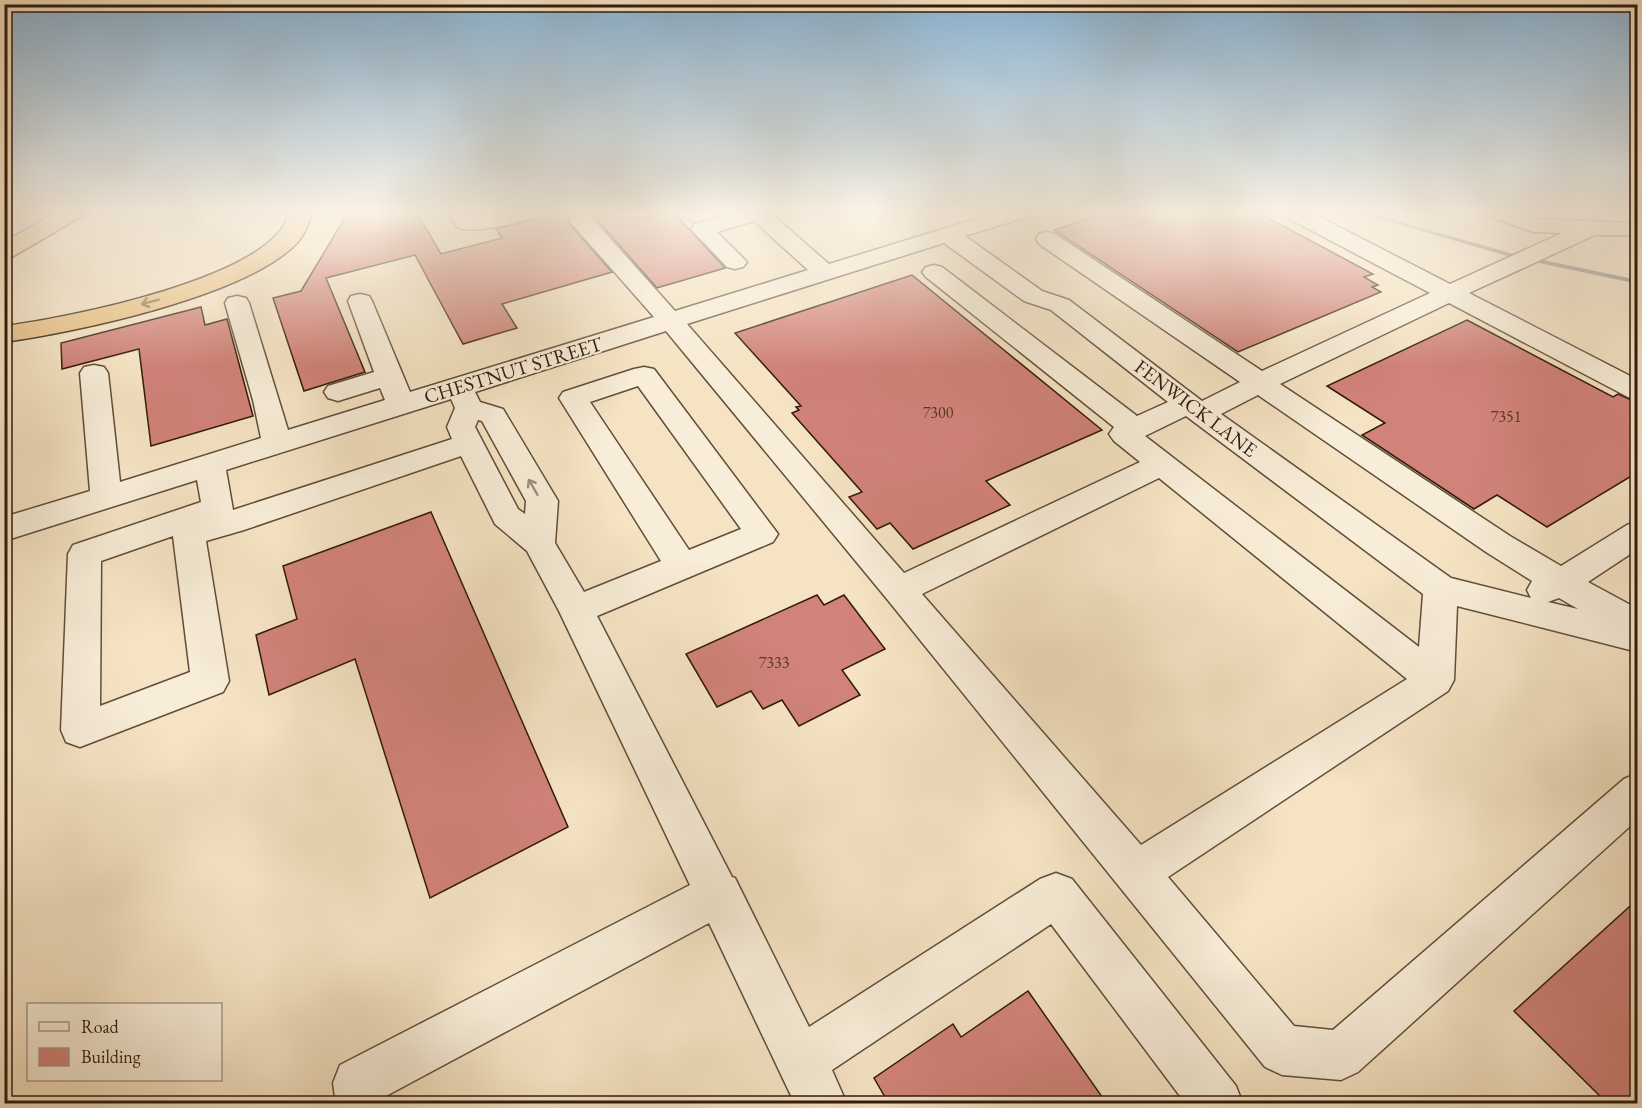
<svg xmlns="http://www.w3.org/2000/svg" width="1642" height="1108" viewBox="0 0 1642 1108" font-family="'EB Garamond',serif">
  <rect width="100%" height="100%" fill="#f5e3c3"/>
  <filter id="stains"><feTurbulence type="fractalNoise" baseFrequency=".00333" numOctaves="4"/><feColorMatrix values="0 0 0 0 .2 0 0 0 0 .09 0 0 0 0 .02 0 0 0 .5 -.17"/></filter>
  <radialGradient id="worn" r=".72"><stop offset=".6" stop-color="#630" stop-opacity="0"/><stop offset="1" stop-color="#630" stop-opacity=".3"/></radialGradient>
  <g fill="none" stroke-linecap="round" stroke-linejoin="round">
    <path fill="#757b77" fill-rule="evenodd" d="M 1353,211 L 1361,211 L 1514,254 L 1638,280 L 1638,284 L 1511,257 Z"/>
  </g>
  <g fill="#d18279" stroke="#301b0c" stroke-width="1.5">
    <path d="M 349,211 L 416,211 L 441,254 L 502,238 L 496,229 L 538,218 L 542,211 L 672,211 L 725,268 L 657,288 L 591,213 L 582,211 L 572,213 L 568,219 L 571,226 L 612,272 L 502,304 L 517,328 L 463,344 L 415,255 L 326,278 L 365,372 L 304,391 L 273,298 L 301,291 Z"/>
    <path d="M 1113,211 L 1255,211 L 1373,274 L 1364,277 L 1378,285 L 1372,287 L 1381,292 L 1238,352 L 1054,230 Z"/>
    <path d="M 912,275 L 1102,430 L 986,481 L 1010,505 L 913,549 L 890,523 L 877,529 L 849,497 L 862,492 L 792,413 L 799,410 L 796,407 L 801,406 L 735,333 Z"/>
    <path d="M 201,307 L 205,325 L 227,319 L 253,416 L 151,446 L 139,349 L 62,369 L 61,343 Z"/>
    <path d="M 1467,320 L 1613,397 L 1618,394 L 1638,403 L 1638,472 L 1547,527 L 1497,495 L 1474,509 L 1362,435 L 1385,423 L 1327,386 Z"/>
    <path d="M 431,512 L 568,827 L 430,898 L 355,659 L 269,695 L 256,635 L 297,619 L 283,566 Z"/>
    <path d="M 817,595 L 824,605 L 844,595 L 885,649 L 842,670 L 860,695 L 799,726 L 782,700 L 763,709 L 751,691 L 717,707 L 686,654 Z"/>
    <path d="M 1638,899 L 1638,1104 L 1608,1104 L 1514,1011 Z"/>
    <path d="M 1028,991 L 1107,1104 L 889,1104 L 874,1078 L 953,1024 L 961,1037 Z"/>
  </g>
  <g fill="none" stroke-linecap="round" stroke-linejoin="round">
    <g stroke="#614d3a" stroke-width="3">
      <g id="minor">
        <path d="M 446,211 L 468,211 L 472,216 L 502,211 L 540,211 L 537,216 C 513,222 482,234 458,228 Z"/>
        <path d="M 743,211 L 768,211 L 829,264 L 1001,211 L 1033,211 L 1030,216 L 965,236 L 1042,291 L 1069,300 L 1202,401 L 1240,382 L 1039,244 L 1036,239 L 1039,234 L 1047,232 L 1055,234 L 1262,371 L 1430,293 L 1284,216 L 1281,211 L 1308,211 L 1450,284 L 1562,233 L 1533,232 L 1489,216 L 1486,211 L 1515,211 L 1536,219 L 1628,223 L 1638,220 L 1638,235 L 1595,235 L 1469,293 L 1638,380 L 1638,399 L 1628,397 L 1449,303 L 1280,384 L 1510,536 L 1561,566 L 1627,525 L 1638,521 L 1638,549 L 1588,582 L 1638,609 L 1638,652 L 1457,606 L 1454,680 L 1448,691 L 1168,877 L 1294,1026 L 1333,1030 L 1624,779 L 1638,773 L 1638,819 L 1358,1072 L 1341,1080 L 1282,1075 L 1265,1067 L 887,599 L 666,331 L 475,392 L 480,402 L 503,409 L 558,501 L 555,543 L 584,592 L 661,561 L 559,398 L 563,392 L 634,369 L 644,367 L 654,369 L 778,534 L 773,542 L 597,616 L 732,877 L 735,878 L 809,1027 L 1040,879 L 1056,873 L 1072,879 L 1236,1086 L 1243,1104 L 1186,1104 L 1051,924 L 832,1070 L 847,1104 L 795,1104 L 709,923 L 386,1096 L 387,1104 L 336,1104 L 333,1083 L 340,1065 L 690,885 L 559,611 L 527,551 L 495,524 L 461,456 L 244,530 L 206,541 L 229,681 L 223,692 L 80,747 L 66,742 L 61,730 L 68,554 L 73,545 L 201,502 L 197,480 L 4,541 L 4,517 L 90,491 L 80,373 L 84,367 L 94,365 L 104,367 L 108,373 L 120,482 L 261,438 L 253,400 L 225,303 L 228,298 L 237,296 L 246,298 L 249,303 L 288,430 L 385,400 L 380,388 L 338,401 L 328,398 L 324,392 L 328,386 L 374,372 L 348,301 L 351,296 L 360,294 L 369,296 L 372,301 L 410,392 L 654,317 L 573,225 L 570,220 L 573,215 L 581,213 L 589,215 L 675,311 L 808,270 L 754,221 L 717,232 L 747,262 L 743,267 L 735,269 L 727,267 L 691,229 L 694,224 ZM 944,243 L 1024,301 L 1051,310 L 1168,402 L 1137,416 L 942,267 L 934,265 L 926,267 L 922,272 L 926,277 L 1114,427 L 1109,434 L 1114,441 L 1140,462 L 904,573 L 687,324 ZM 638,386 L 741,529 L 689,550 L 590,402 ZM 1258,395 L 1486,552 L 1532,581 L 1527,590 L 1531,598 L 1451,578 L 1221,414 ZM 451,399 L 455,408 L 447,427 L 452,439 L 233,510 L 226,470 ZM 1186,416 L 1423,594 L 1419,647 L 1145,436 ZM 478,420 L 482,421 L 526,501 L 525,514 L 518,509 L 475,427 ZM 1159,478 L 1407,679 L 1141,845 L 922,594 ZM 173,536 L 190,672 L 100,706 L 101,561 ZM 1559,598 L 1578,609 L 1548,602 Z"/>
      </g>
    </g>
    <g stroke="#301b0c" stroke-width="3">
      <g id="highway">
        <path d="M 59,211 L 85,211 L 82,216 L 12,257 L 4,259 L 4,242 Z"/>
        <path d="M 289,211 L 311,211 C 310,222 304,236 296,244 C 245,296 77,332 4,342 L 4,326 C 62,319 281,277 289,211 Z"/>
      </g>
    </g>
    <use href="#minor" fill="#f8edd8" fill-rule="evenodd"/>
    <use href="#highway" fill="#eac282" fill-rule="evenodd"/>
  </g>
  <defs><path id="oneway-shaft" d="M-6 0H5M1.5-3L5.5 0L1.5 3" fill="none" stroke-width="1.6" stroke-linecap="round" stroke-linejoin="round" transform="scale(1.5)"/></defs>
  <use stroke="#8d6e47" href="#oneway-shaft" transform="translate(150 302) rotate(165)"/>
  <use stroke="#9e8e7c" href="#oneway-shaft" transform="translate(533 487) rotate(-120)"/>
  <linearGradient id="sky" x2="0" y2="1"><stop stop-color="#8cb7d8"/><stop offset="0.58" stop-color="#faf2e4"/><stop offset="1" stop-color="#faf2e4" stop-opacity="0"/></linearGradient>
  <rect width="1642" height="366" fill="url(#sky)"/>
  <g text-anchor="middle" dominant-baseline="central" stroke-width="4.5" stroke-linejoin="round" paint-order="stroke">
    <g font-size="16" fill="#583527">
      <text x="938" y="412">7300</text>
      <text x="1506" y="416">7351</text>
      <text x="774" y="662">7333</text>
    </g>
    <g font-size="20" fill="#301b0c" stroke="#f8edd8">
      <text transform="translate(513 370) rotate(-17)">CHESTNUT STREET</text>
      <text transform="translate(1196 408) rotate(37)">FENWICK LANE</text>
    </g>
  </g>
  <rect width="1642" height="1108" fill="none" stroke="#f5e3c3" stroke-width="24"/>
  <rect x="6" y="6" width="1630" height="1096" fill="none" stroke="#301b0c" stroke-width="3"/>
  <rect x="12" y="12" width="1618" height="1084" fill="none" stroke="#301b0c" stroke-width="1.5"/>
  <rect x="27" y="1003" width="195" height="78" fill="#f8edd8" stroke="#a89986" stroke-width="1.5"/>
  <rect x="39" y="1022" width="30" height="9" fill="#f8edd8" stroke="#a89986" stroke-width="1.5"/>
  <text x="81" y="1033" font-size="18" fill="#301b0c">Road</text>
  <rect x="39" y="1048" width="30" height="18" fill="#d18279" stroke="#a89986" stroke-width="1.5"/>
  <text x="81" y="1063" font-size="18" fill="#301b0c">Building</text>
  <rect width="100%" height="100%" filter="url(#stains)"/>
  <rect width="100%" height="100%" fill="url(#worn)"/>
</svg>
